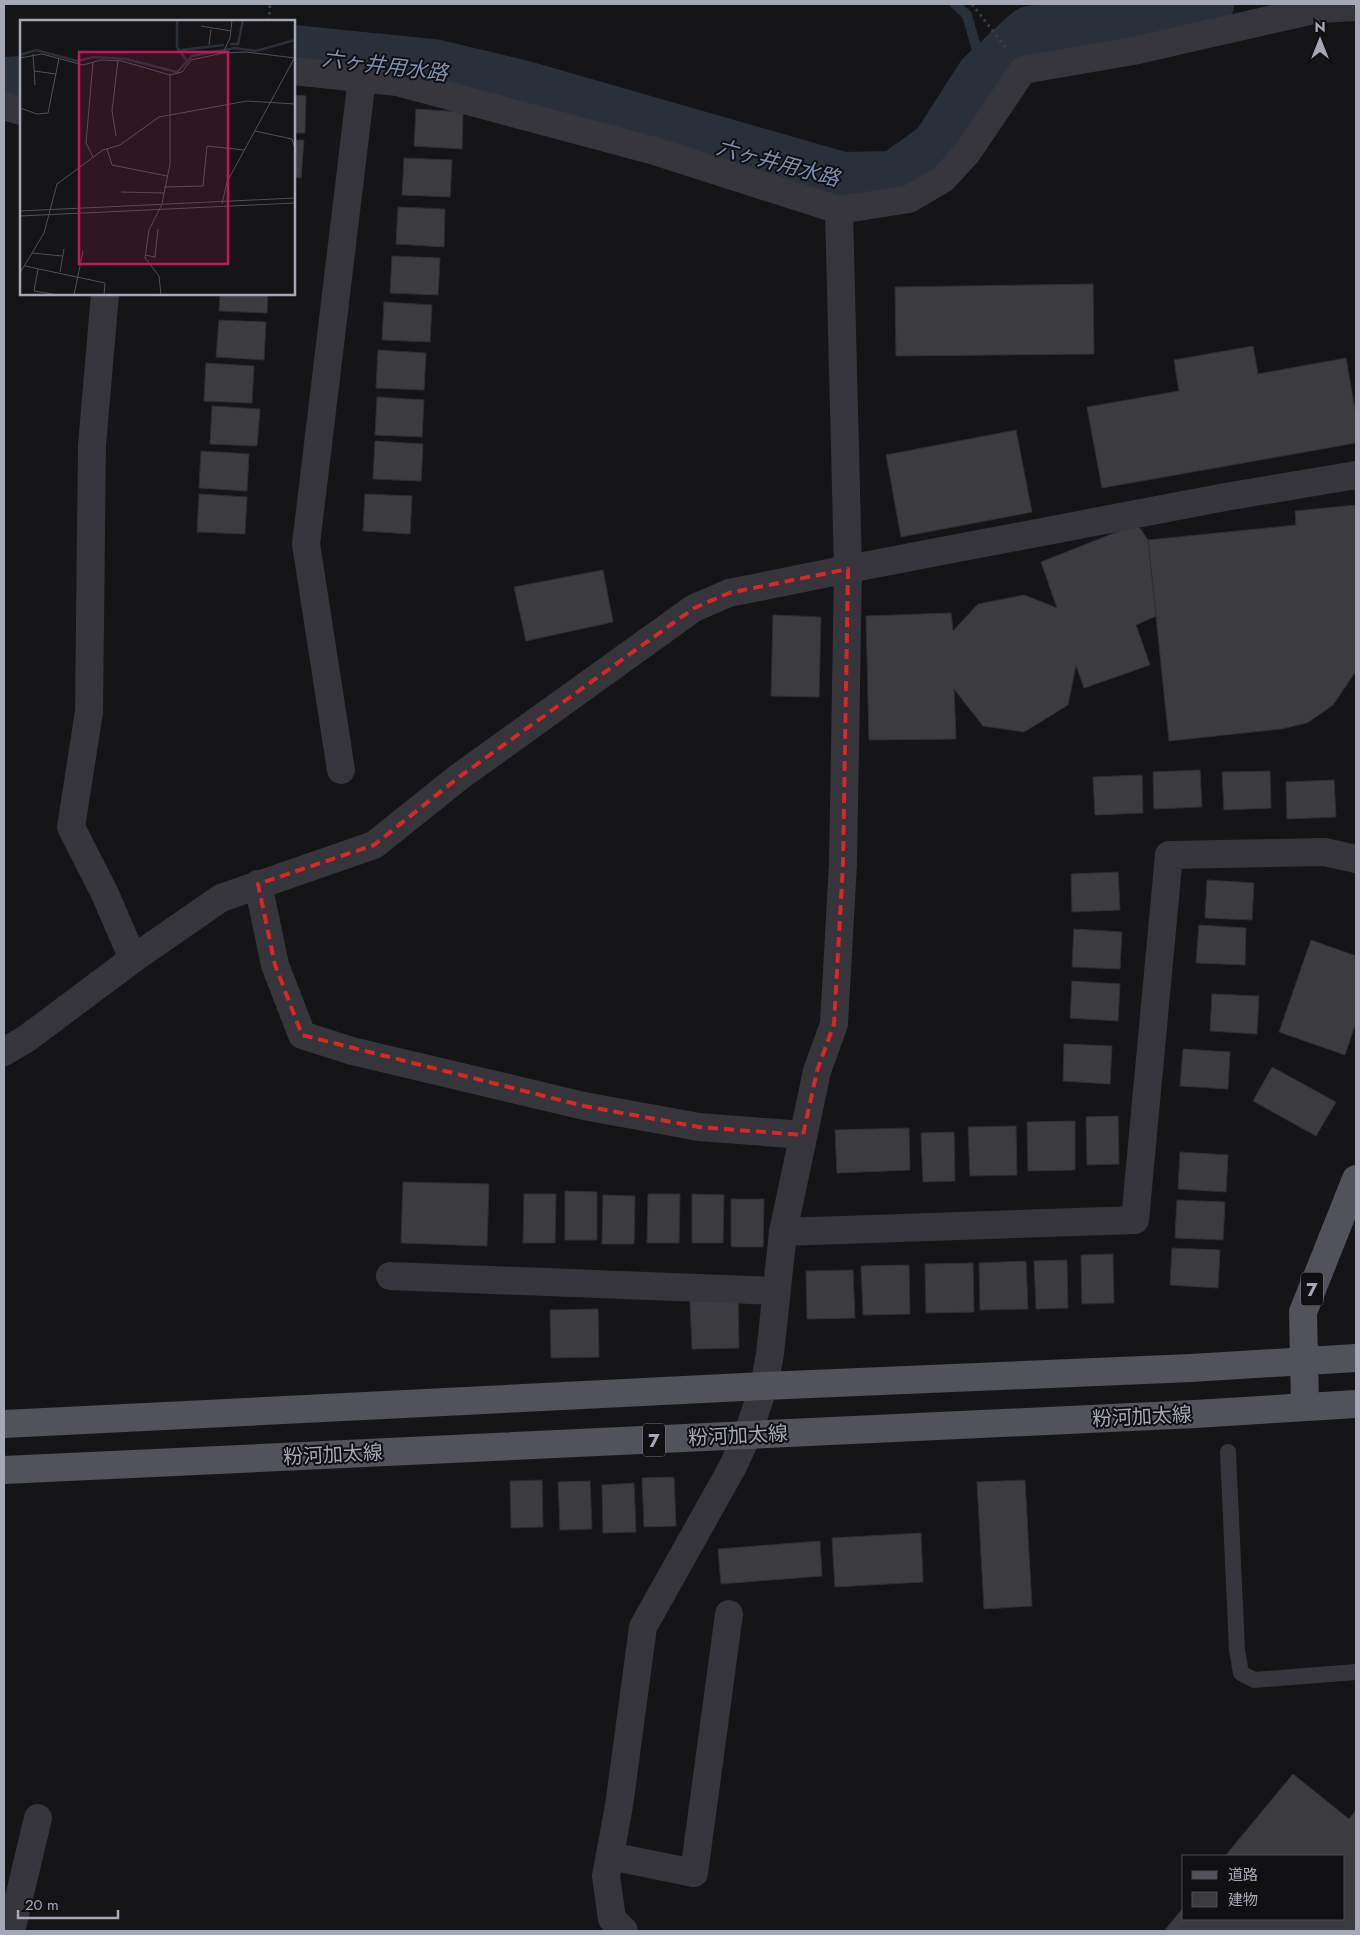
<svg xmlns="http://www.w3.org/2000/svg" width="1360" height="1935" viewBox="0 0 1360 1935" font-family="Jost,'Noto Sans JP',sans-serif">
  <rect width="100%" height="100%" fill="#151416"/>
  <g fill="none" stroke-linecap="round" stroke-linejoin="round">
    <path stroke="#2a303a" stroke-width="10" d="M 955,4 L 967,15 L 985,79"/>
    <g stroke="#2a303a" stroke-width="60">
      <path d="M 294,55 L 433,69 L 525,91 L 842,182 L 896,181 L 940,149 L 985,79 L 1031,36 L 1204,4"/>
      <path d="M 4,87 L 21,86"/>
    </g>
  </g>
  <g fill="#3c3c40" stroke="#2f2e32">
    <path d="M 294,95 L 306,96 L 305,133 L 294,133 Z"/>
    <path d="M 416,109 L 463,112 L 462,149 L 414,146 Z"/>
    <path d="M 294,140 L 304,140 L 301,178 L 294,177 Z"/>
    <path d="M 404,158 L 452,160 L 450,197 L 402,195 Z"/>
    <path d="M 398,207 L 445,209 L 444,247 L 396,244 Z"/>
    <path d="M 392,256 L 440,258 L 438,295 L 390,293 Z"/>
    <path d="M 1093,284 L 1094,354 L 896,356 L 895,287 Z"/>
    <path d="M 220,294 L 268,294 L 267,313 L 219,311 Z"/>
    <path d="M 384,302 L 432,305 L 430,342 L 382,340 Z"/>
    <path d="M 219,320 L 266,322 L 264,360 L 216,357 Z"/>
    <path d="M 1253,346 L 1258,374 L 1346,358 L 1356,416 L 1356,443 L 1102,488 L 1087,407 L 1179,391 L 1174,360 Z"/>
    <path d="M 378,350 L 426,353 L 424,390 L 376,388 Z"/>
    <path d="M 206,363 L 254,366 L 252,403 L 204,401 Z"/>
    <path d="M 377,397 L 424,400 L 422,437 L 375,435 Z"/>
    <path d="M 212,406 L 260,409 L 257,446 L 210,444 Z"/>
    <path d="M 1016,430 L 1032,512 L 901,537 L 886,455 Z"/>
    <path d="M 375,441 L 423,444 L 421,481 L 373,479 Z"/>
    <path d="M 201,451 L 249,454 L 247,491 L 199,488 Z"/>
    <path d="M 199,494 L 247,497 L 245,534 L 197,532 Z"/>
    <path d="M 365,494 L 412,496 L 410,534 L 363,531 Z"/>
    <path d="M 1356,505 L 1356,671 L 1333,705 L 1307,723 L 1281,729 L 1169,741 L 1148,540 L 1296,525 L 1295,511 Z"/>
    <path d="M 1137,524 L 1148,540 L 1156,616 L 1136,625 L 1150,665 L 1084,688 L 1076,665 L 1068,705 L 1024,732 L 983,726 L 954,689 L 956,739 L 869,740 L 866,616 L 951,613 L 953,631 L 978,604 L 1024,595 L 1057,608 L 1041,562 Z"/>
    <path d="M 603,570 L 613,622 L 526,641 L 514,587 Z"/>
    <path d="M 773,615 L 821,617 L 819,697 L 771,696 Z"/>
    <path d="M 1200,770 L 1202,807 L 1154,809 L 1153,772 Z"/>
    <path d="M 1270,771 L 1271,808 L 1224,810 L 1222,772 Z"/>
    <path d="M 1142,775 L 1143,813 L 1095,815 L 1093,777 Z"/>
    <path d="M 1334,780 L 1336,817 L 1287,819 L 1286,782 Z"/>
    <path d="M 1118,872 L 1120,910 L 1072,912 L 1071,874 Z"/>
    <path d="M 1207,880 L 1254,883 L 1252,920 L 1205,918 Z"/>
    <path d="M 1199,925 L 1246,928 L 1245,965 L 1196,963 Z"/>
    <path d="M 1074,929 L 1122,932 L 1120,969 L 1072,967 Z"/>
    <path d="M 1311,940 L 1356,956 L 1356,1022 L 1345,1055 L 1279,1032 Z"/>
    <path d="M 1072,981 L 1120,984 L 1118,1021 L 1070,1018 Z"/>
    <path d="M 1212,994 L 1259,996 L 1257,1034 L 1210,1031 Z"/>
    <path d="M 1064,1044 L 1112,1046 L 1110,1084 L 1063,1081 Z"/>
    <path d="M 1183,1049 L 1230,1052 L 1228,1089 L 1180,1086 Z"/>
    <path d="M 1272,1067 L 1336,1102 L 1316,1136 L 1253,1101 Z"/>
    <path d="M 1118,1116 L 1119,1164 L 1087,1165 L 1086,1117 Z"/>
    <path d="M 1075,1121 L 1075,1170 L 1028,1171 L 1027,1122 Z"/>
    <path d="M 1016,1126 L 1017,1175 L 970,1176 L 968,1127 Z"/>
    <path d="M 909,1128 L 910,1170 L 837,1173 L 835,1130 Z"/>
    <path d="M 954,1132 L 955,1181 L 923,1182 L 921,1133 Z"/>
    <path d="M 1180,1152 L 1228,1155 L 1226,1192 L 1178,1189 Z"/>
    <path d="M 403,1182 L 489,1184 L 487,1246 L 401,1243 Z"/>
    <path d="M 565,1191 L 597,1192 L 597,1240 L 565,1240 Z"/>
    <path d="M 524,1194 L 556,1194 L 555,1243 L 523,1243 Z"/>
    <path d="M 648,1194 L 680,1194 L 679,1243 L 647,1243 Z"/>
    <path d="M 692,1194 L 724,1195 L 723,1243 L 692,1243 Z"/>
    <path d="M 603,1195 L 635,1196 L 634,1244 L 602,1244 Z"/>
    <path d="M 731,1199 L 764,1199 L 763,1247 L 731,1247 Z"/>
    <path d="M 1177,1200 L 1225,1202 L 1223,1240 L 1175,1238 Z"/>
    <path d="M 1172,1248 L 1220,1250 L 1218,1288 L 1170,1285 Z"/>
    <path d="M 1113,1254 L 1114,1303 L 1082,1304 L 1081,1255 Z"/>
    <path d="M 1067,1260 L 1068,1308 L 1036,1309 L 1034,1261 Z"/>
    <path d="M 1026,1261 L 1028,1309 L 980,1310 L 979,1263 Z"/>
    <path d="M 973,1263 L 974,1312 L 926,1313 L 925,1264 Z"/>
    <path d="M 909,1265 L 910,1314 L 863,1315 L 861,1266 Z"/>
    <path d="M 853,1270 L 855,1318 L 807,1319 L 806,1271 Z"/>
    <path d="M 738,1300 L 739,1348 L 692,1349 L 690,1301 Z"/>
    <path d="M 598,1309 L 599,1357 L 551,1358 L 550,1310 Z"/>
    <path d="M 674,1477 L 676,1526 L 644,1527 L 642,1478 Z"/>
    <path d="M 542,1480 L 543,1527 L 511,1528 L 510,1481 Z"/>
    <path d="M 1025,1480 L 1032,1606 L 984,1609 L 977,1482 Z"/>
    <path d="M 590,1481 L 592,1529 L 560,1530 L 558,1482 Z"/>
    <path d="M 634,1483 L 636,1532 L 603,1533 L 602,1485 Z"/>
    <path d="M 921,1533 L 923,1582 L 835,1587 L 832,1538 Z"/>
    <path d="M 820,1541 L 822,1576 L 721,1584 L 718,1549 Z"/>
    <path d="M 1293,1774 L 1349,1819 L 1356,1810 L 1356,1931 L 1164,1931 L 1184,1907 L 1184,1919 L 1344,1919 L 1344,1856 L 1225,1856 Z"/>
  </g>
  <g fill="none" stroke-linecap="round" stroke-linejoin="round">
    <g stroke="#3b3c42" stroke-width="3" stroke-dasharray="2.5 4" stroke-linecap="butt">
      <path d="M 972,4 L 1005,47"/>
      <path d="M 269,21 L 270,4"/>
    </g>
    <path stroke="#35353b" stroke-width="16" d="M 1228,1452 L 1237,1650 L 1241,1673 L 1254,1680 L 1356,1672"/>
    <g stroke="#35353b" stroke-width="28">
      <path d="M 294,71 L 397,82 L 651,150 L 839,210 L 909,199 L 943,179 L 967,153 L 1023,70 L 1133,51 L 1318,9 L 1356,7"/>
      <path d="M 4,106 L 21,111"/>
      <path d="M 105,294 L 92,445 L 89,712 L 71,827 L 105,894 L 133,959"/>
      <path d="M 341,770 L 306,544 L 362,78"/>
      <path d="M 258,884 L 275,965 L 302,1035 L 352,1051 L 584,1106 L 699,1127 L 803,1135"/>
      <path d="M 4,1052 L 26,1039 L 133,959 L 221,898 L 374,845 L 459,777 L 694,608 L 729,593 L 848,569 L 1225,497 L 1356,475"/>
      <path d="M 783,1232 L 1135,1220 L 1169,855 L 1324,852 L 1356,859"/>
      <path d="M 390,1276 L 775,1291"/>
      <path d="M 610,1856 L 694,1873 L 729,1614"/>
      <path d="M 11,1931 L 38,1818"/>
      <path d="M 624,1931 L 612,1919 L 606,1876 L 619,1806 L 643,1627 L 732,1468 L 747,1436 L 764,1386 L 770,1354 L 783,1232 L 817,1071 L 834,1024 L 843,864 L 848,569 L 839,210"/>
    </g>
    <g stroke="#51525a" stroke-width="28">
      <path d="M 1305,1406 L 1303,1312 L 1356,1179"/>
      <path d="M 4,1424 L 764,1386 L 1191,1368 L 1356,1358"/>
      <path d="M 4,1470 L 1195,1414 L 1356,1404"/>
    </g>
  </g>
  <path fill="none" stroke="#d62828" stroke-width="4" stroke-dasharray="10 6" stroke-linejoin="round" d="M 848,569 L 843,864 L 834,1024 L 817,1071 L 803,1135 L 699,1127 L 584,1106 L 302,1035 L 275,965 L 258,884 L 374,845 L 459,777 L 694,608 L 729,593 Z"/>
  <g text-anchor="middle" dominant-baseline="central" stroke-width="4" stroke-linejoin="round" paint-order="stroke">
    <g fill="#100f11" stroke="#797a84" stroke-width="1">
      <rect x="1301" y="1272.5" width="22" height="33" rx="4"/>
      <rect x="643" y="1423.5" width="22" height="33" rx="4"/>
    </g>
    <g font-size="19" font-weight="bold" fill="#a6a8b6">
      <text x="1312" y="1289">7</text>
      <text x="654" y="1440">7</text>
    </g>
    <g font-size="20" fill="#a6a8b6" stroke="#100f11">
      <text transform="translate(1142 1417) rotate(-3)">粉河加太線</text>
      <text transform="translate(738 1436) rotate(-3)">粉河加太線</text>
      <text transform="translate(333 1455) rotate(-3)">粉河加太線</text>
    </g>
    <g font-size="21" font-style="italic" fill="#7d90b2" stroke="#100f11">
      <text transform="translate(385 66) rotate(7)">六ヶ井用水路</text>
      <text transform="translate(778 163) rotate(15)">六ヶ井用水路</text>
    </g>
  </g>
  <g transform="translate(20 20)">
    <rect width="275" height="275" fill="#151416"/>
    <path fill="none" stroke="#2a303a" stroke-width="2.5" d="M 157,0 L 157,27 L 167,41M 210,24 L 218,24 L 223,0M 161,30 L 204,25M 0,35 L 16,30 L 57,41 L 74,37 L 106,39 L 157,52 L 172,36 L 215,28 L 236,31 L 275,20"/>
    <path fill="none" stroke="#4f4f56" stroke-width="1" d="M 181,6 L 211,11M 189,25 L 191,9M 203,33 L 210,18 L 212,0M 13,34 L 15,65M 0,38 L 22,34 L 63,45 L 81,40 L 102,41 L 150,55 L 162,52 L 171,40 L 203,33 L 226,32 L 275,38M 73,42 L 66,123 L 73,137M 14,51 L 36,54M 0,88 L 17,94 L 28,93 L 39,38M 235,111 L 272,119 L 275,129M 96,116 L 92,91 L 98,40M 87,129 L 92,145 L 147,156M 144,167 L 183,166 L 187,126 L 224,130M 101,172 L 144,173M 202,184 L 207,162 L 275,37M 0,191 L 275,178M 0,196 L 275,183M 12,233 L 42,236M 125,235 L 135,237 L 138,209M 5,246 L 85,263 L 84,275M 18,249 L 14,271 L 39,275M 40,252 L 44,229M 0,253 L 24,213 L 37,164 L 83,130 L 100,125 L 139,97 L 227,81 L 275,84M 54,275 L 63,231M 141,275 L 139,256 L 125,238 L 129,210 L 142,184 L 150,144 L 150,55"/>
    <path fill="#c2185b" fill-opacity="0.15" stroke="#c2185b" stroke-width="2.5" d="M 59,32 L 208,32 L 208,244 L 59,244 Z"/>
    <rect width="275" height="275" fill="none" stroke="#a6a8b6" stroke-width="2.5"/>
  </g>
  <rect width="1360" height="1935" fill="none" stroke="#a6a8b6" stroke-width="10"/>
  <rect x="1182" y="1855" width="162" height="65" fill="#100f11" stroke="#4c4c53"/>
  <rect x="1192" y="1871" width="25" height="8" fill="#51525a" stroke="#4c4c53"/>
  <text x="1228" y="1880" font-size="15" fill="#a6a8b6">道路</text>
  <rect x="1192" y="1892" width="25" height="15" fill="#3c3c40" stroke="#4c4c53"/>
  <text x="1228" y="1905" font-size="15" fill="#a6a8b6">建物</text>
  <g transform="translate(1320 40)" stroke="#100f11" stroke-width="4" paint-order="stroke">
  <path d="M0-4L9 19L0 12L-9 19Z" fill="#a6a8b6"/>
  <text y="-8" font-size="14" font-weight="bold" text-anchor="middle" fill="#a6a8b6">N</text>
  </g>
  <path d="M18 1910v8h100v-8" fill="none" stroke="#a6a8b6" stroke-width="2.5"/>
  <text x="25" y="1910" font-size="15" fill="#a6a8b6" stroke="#100f11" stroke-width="4" paint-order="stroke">20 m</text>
</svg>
